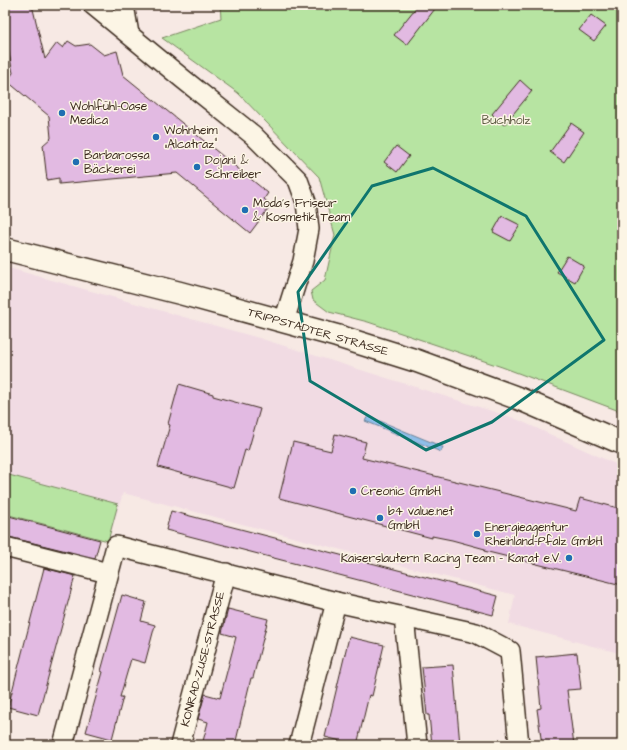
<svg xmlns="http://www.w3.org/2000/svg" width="627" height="750" viewBox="0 0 627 750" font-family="'Architects Daughter',sans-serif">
  <rect width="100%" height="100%" fill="#f7e9e4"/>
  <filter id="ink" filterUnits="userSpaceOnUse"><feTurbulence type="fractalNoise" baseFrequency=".025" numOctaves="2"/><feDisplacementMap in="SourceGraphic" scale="8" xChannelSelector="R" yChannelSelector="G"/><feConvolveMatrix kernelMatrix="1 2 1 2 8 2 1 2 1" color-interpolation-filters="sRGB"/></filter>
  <g filter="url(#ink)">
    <path fill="#f1dbe3" d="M 5,267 L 259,338 L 514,418 L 622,467 L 622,652 L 619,653 L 509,624 L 515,595 L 123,493 L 111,532 L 5,505 Z"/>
    <g fill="#b7e4a2" stroke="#798760">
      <path d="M 220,5 L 622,5 L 622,412 L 502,367 L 368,322 L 329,312 L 313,300 L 311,291 L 325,280 L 335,235 L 319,177 L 238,93 L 162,38 L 221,18 Z"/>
      <path d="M 5,474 L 118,504 L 108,541 L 5,514 Z"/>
    </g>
    <path fill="#8ebee9" stroke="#6d8398" d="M 368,416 L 443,447 L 441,452 L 365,421 Z"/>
    <g fill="#e2bae2" stroke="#3b2a1e">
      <path d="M 5,5 L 32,5 L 45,59 L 57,43 L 63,48 L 68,41 L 76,46 L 90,44 L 104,55 L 117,51 L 123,75 L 268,193 L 264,199 L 271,205 L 250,233 L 177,173 L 59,184 L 59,178 L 47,180 L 43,145 L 51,138 L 49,116 L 7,81 L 13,73 L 5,34 Z"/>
      <path d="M 418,5 L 438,5 L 407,45 L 394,35 Z"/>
      <path d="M 591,15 L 606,26 L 594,41 L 579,30 Z"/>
      <path d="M 520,80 L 532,91 L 504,125 L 492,114 Z"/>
      <path d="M 571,123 L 584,132 L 564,162 L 550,152 Z"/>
      <path d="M 396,146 L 409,156 L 397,172 L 384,162 Z"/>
      <path d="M 502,216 L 520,225 L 510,241 L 493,232 Z"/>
      <path d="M 567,256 L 584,266 L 575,282 L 557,272 Z"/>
      <path d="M 179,384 L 213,394 L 213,396 L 260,409 L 248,451 L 245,450 L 234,488 L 158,467 L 170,425 L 168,424 Z"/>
      <path d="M 335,434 L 366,442 L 362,458 L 576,511 L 580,498 L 622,509 L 622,585 L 484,551 L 485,549 L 452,540 L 432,536 L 432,538 L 279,498 L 293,442 L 331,451 Z"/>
      <path d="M 171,511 L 498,596 L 493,615 L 166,530 Z"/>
      <path d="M 5,515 L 100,540 L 95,558 L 5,536 Z"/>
      <path d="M 44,568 L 75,576 L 38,715 L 8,707 Z"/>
      <path d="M 122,595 L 146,602 L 141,621 L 155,625 L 145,663 L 131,659 L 120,697 L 123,697 L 112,739 L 86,732 L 103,672 L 101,671 Z"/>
      <path d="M 228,609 L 268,619 L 253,678 L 251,678 L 235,745 L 202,745 L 208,722 L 198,719 L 205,694 L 220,698 L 236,637 L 222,633 Z"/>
      <path d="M 349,637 L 384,645 L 372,696 L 369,695 L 357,745 L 325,737 Z"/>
      <path d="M 577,653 L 581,689 L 567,690 L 574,745 L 542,745 L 537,709 L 541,708 L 536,657 Z"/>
      <path d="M 453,665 L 460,745 L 432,745 L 429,715 L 427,715 L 422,667 Z"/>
    </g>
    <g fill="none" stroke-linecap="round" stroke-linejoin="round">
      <g stroke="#3b2a1e" stroke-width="22">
        <g id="street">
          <path d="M 93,5 L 183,79 L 253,135 L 298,180 L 306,202 L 309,229 L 303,261 L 284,321"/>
          <path d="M 124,5 L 129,34"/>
          <path d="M 5,547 L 108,573"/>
          <path d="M 404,617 L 417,745"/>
          <path d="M 63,745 L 116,546 L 336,602 L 476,633 L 510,651 L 519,745"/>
          <path d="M 180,745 L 226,573"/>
          <path d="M 299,745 L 336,602"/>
        </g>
      </g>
      <g stroke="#3b2a1e" stroke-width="25">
        <path id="secondary" d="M 5,249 L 180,293 L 337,336 L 417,361 L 520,399 L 622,443"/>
      </g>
      <use href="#street" stroke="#fcf5e5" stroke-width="19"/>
      <use href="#secondary" stroke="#fcf5e5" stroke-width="22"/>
    </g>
  </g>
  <path fill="none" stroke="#0f766e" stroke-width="3" stroke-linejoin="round" d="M 433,168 L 526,216 L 604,340 L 492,422 L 426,450 L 310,381 L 298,292 L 372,186 Z"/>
  <g fill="#1f6fb2" stroke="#fcf5e5" stroke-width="1.5">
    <circle cx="62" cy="113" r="4"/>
    <circle cx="156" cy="137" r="4"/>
    <circle cx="76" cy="162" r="4"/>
    <circle cx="197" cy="167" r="4"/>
    <circle cx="245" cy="210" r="4"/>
    <circle cx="353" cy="491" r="4"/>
    <circle cx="380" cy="518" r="4"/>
    <circle cx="477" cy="534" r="4"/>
    <circle cx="569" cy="558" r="4"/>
  </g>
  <g text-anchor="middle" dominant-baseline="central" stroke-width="3" stroke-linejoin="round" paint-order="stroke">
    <g font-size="12" fill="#3b2a1e" stroke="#fcf5e5" text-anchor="start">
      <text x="70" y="106">Wohlfühl-Oase<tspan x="70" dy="14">Medica</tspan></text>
      <text x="164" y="130">Wohnheim<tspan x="164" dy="14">„Alcatraz“</tspan></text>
      <text x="84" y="155">Barbarossa<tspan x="84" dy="14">Bäckerei</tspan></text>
      <text x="205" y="160">Dojani &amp;<tspan x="205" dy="14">Schreiber</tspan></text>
      <text x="253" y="203">Moda's Friseur<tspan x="253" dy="14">&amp; Kosmetik Team</tspan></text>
      <text x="361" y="491">Creonic GmbH</text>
      <text x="388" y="511">b4 value.net<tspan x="388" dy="14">GmbH</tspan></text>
      <text x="485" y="527">Energieagentur<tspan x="485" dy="14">Rheinland-Pfalz GmbH</tspan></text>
      <text x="561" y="558" text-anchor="end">Kaiserslautern Racing Team - Karat e.V.</text>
    </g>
    <g font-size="12" fill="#5a583f" stroke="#fcf5e5">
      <text x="506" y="120">Buchholz</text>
    </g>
    <g font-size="12" fill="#3b2a1e" stroke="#fcf5e5">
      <text transform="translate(318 332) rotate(16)">TRIPPSTADTER STRASSE</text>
      <text transform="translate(203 659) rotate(-75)">KONRAD-ZUSE-STRASSE</text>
    </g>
  </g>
  <rect width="627" height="750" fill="none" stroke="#fcf5e5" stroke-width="20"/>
  <rect x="10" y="10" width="607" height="730" fill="none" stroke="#3b2a1e" stroke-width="1.5" filter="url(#ink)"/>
</svg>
